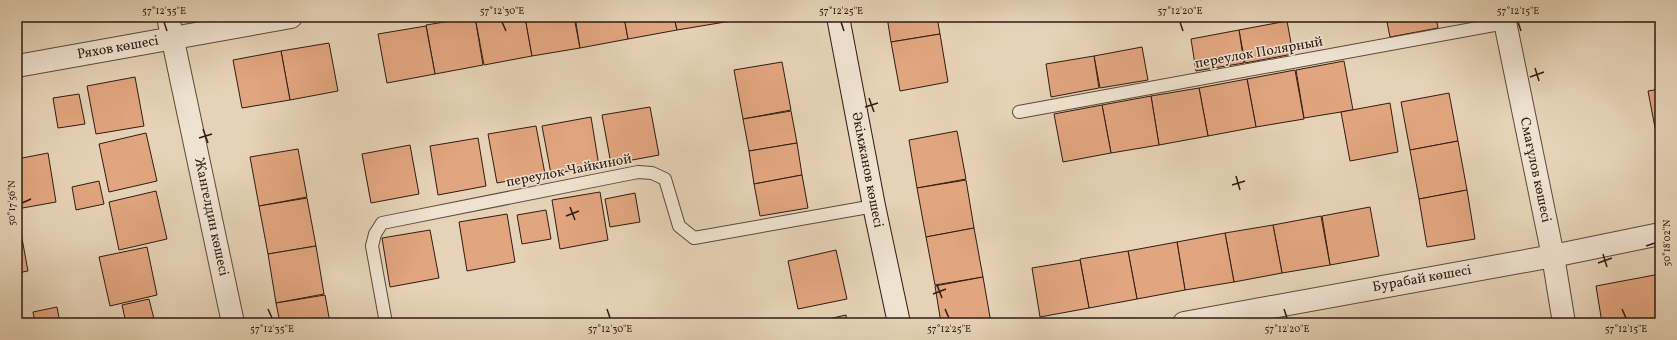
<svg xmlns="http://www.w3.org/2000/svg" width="1677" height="340" viewBox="0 0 1677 340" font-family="Vollkorn,serif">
  <rect width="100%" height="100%" fill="#e6d2b6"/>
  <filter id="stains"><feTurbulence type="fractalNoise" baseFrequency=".005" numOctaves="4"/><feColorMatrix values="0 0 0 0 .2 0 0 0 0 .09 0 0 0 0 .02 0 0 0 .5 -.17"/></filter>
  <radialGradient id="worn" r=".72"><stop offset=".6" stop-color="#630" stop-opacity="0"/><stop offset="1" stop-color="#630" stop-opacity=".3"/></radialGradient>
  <g fill="#e1a57f" stroke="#2f1b11">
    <path d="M 475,17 L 483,65 L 435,74 L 426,25 Z"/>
    <path d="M 475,17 L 525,17 L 532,56 L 484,65 Z"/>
    <path d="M 525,17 L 574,17 L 580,48 L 532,56 Z"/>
    <path d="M 575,17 L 624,17 L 628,39 L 580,48 Z"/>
    <path d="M 624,17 L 674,17 L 677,30 L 628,39 Z"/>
    <path d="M 674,17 L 724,17 L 725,22 L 677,30 Z"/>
    <path d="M 724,17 L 751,17 L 725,22 Z"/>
    <path d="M 887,17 L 937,17 L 940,34 L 891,42 Z"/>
    <path d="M 1386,17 L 1436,17 L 1438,28 L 1390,37 Z"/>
    <path d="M 1287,21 L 1293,54 L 1245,63 L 1239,30 Z"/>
    <path d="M 426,26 L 435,74 L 387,83 L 378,34 Z"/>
    <path d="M 1239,30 L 1244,63 L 1196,71 L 1191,39 Z"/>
    <path d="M 940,34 L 948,82 L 900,91 L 891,42 Z"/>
    <path d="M 329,43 L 338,91 L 290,100 L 281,51 Z"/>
    <path d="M 1142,47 L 1148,80 L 1100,88 L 1094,56 Z"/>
    <path d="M 281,51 L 290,100 L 242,108 L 233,60 Z"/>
    <path d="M 1094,56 L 1099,88 L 1051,97 L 1046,64 Z"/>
    <path d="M 1344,61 L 1353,110 L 1304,118 L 1296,70 Z"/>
    <path d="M 782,62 L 791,110 L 743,119 L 734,70 Z"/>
    <path d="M 1295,70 L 1304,119 L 1256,127 L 1247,79 Z"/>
    <path d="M 135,77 L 144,126 L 96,134 L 87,86 Z"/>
    <path d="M 1247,79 L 1256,127 L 1208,136 L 1199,88 Z"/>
    <path d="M 1199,88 L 1208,136 L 1159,145 L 1151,96 Z"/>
    <path d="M 1660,89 L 1660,154 L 1648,91 Z"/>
    <path d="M 1449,93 L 1458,141 L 1410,150 L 1401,102 Z"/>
    <path d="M 79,94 L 85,124 L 58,128 L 53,98 Z"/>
    <path d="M 1151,96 L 1159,145 L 1111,153 L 1102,105 Z"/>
    <path d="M 1390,103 L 1398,152 L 1350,161 L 1341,112 Z"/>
    <path d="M 1102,105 L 1111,153 L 1063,162 L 1054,114 Z"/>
    <path d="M 650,107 L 659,155 L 611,164 L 602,115 Z"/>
    <path d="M 791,111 L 797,143 L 749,151 L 743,119 Z"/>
    <path d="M 591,117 L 599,166 L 551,174 L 542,126 Z"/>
    <path d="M 536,126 L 545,174 L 497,183 L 488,134 Z"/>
    <path d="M 957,131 L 966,179 L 917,188 L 909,140 Z"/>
    <path d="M 146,133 L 157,181 L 109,192 L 99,144 Z"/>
    <path d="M 478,138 L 486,186 L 438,195 L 430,146 Z"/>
    <path d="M 1458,141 L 1467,190 L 1419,199 L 1410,150 Z"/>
    <path d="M 797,143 L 802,175 L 754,184 L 749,151 Z"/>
    <path d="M 410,145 L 419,194 L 371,203 L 362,154 Z"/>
    <path d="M 298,149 L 307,197 L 259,206 L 250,157 Z"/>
    <path d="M 48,153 L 56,202 L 17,209 L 17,159 Z"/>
    <path d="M 802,175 L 808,208 L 760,216 L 754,184 Z"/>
    <path d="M 966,180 L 974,228 L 926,237 L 917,188 Z"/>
    <path d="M 99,181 L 104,204 L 76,210 L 72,187 Z"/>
    <path d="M 1467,190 L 1475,239 L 1427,247 L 1419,199 Z"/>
    <path d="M 156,191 L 167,239 L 119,250 L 109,202 Z"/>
    <path d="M 600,192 L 608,240 L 560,249 L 552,200 Z"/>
    <path d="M 635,193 L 640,222 L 610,227 L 605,199 Z"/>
    <path d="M 307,198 L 316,246 L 268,254 L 259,206 Z"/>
    <path d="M 1370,207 L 1379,256 L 1330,265 L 1322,216 Z"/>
    <path d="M 546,210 L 551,239 L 522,244 L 517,215 Z"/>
    <path d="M 507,214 L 515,262 L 467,271 L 459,222 Z"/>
    <path d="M 1321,216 L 1330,265 L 1282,273 L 1273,225 Z"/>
    <path d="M 19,222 L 28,271 L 17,273 L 17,223 Z"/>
    <path d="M 1273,225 L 1282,273 L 1234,282 L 1225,233 Z"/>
    <path d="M 974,228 L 983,277 L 935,285 L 926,237 Z"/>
    <path d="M 430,230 L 439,278 L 390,287 L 382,238 Z"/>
    <path d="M 1225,233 L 1234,282 L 1185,290 L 1177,242 Z"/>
    <path d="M 1177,242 L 1185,290 L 1137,299 L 1128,251 Z"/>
    <path d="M 316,246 L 324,294 L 276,303 L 268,254 Z"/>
    <path d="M 147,247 L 157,295 L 110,306 L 99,257 Z"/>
    <path d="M 836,250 L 847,299 L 798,309 L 788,261 Z"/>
    <path d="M 1128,251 L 1137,299 L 1089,308 L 1080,259 Z"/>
    <path d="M 1080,260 L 1089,308 L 1040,317 L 1032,268 Z"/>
    <path d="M 1660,274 L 1660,323 L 1602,323 L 1596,286 Z"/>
    <path d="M 983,277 L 991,323 L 941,323 L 935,286 Z"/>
    <path d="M 325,295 L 330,323 L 280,323 L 276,303 Z"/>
    <path d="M 149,299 L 155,323 L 126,323 L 122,305 Z"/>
    <path d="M 57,307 L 60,323 L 35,323 L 33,312 Z"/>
    <path d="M 846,315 L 847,323 L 815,323 L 815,322 Z"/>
  </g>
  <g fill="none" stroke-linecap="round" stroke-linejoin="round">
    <g stroke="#5d493a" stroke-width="14">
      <g id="service">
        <path d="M 1019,112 L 1505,23"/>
        <path d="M 386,323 L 372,246 L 375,234 L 382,223 L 638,172 L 652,173 L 665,179 L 679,226 L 694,238 L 874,206"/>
      </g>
    </g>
    <g stroke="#5d493a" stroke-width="24">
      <g id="minor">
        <path d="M 168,17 L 233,323"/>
        <path d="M 1504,17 L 1553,256 L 1564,323"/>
        <path d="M 17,66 L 291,17"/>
      </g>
    </g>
    <g stroke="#5d493a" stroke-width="24">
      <path id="tertiary" d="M 1184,323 L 1553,256 L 1660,234"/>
    </g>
    <g stroke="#2f1b11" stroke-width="24">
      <path id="secondary" d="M 838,17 L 874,206 L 899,323"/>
    </g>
    <use href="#service" stroke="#efe2d0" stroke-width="12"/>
    <use href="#minor" stroke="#efe2d0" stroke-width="22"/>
    <use href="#tertiary" stroke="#efe2d0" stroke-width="22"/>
    <use href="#secondary" stroke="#efe2d0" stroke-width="22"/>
  </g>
  <path fill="none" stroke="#2f1b11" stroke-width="1.5" d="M 164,22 L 167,31M 502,22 L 506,31M 841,22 L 844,31M 1180,22 L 1183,31M 1518,22 L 1521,31M 1535,68 L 1539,81M 1530,77 L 1544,72M 869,98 L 874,112M 865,107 L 878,103M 203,129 L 208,143M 199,138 L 212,134M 1236,176 L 1240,190M 1232,185 L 1245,181M 22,203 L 31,199M 570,207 L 575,220M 566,216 L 579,211M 1646,246 L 1655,243M 1603,254 L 1607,267M 1598,263 L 1612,258M 937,285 L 942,298M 933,294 L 946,289M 268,309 L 272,318M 607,309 L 610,318M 945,309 L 949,318M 1284,309 L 1287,318M 1622,309 L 1626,318"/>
  <g text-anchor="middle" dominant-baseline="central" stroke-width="3" stroke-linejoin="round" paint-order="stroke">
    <g font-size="14" fill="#2f1b11" stroke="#efe2d0">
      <text transform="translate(118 48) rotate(-10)">Ряхов көшесі</text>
      <text transform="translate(1259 53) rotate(-10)">переулок Полярный</text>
      <text transform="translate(867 170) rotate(79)">Әкімжанов көшесі</text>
      <text transform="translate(1535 170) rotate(78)">Смағұлов көшесі</text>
      <text transform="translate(569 171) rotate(-11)">переулок Чайкиной</text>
      <text transform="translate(211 217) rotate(78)">Жангелдин көшесі</text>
      <text transform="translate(1422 279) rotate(-10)">Бурабай көшесі</text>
    </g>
  </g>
  <rect width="1677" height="340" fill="none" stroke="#e6d2b6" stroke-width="44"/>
  <rect x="22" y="22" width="1633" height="296" fill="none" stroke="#2f1b11" stroke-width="1.5"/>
  <g font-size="10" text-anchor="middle" fill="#2f1b11">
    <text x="164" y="14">57°12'35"E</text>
    <text x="502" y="14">57°12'30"E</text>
    <text x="841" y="14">57°12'25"E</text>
    <text x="1180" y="14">57°12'20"E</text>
    <text x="1518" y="14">57°12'15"E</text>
    <text transform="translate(11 203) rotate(-90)" y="4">50°17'56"N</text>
    <text transform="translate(1666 243) rotate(-90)" y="4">50°18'02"N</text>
    <text x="272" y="332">57°12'35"E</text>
    <text x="610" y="332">57°12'30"E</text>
    <text x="949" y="332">57°12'25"E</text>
    <text x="1287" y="332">57°12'20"E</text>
    <text x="1626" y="332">57°12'15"E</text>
  </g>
  <rect width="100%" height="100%" filter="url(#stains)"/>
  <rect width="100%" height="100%" fill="url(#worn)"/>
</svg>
